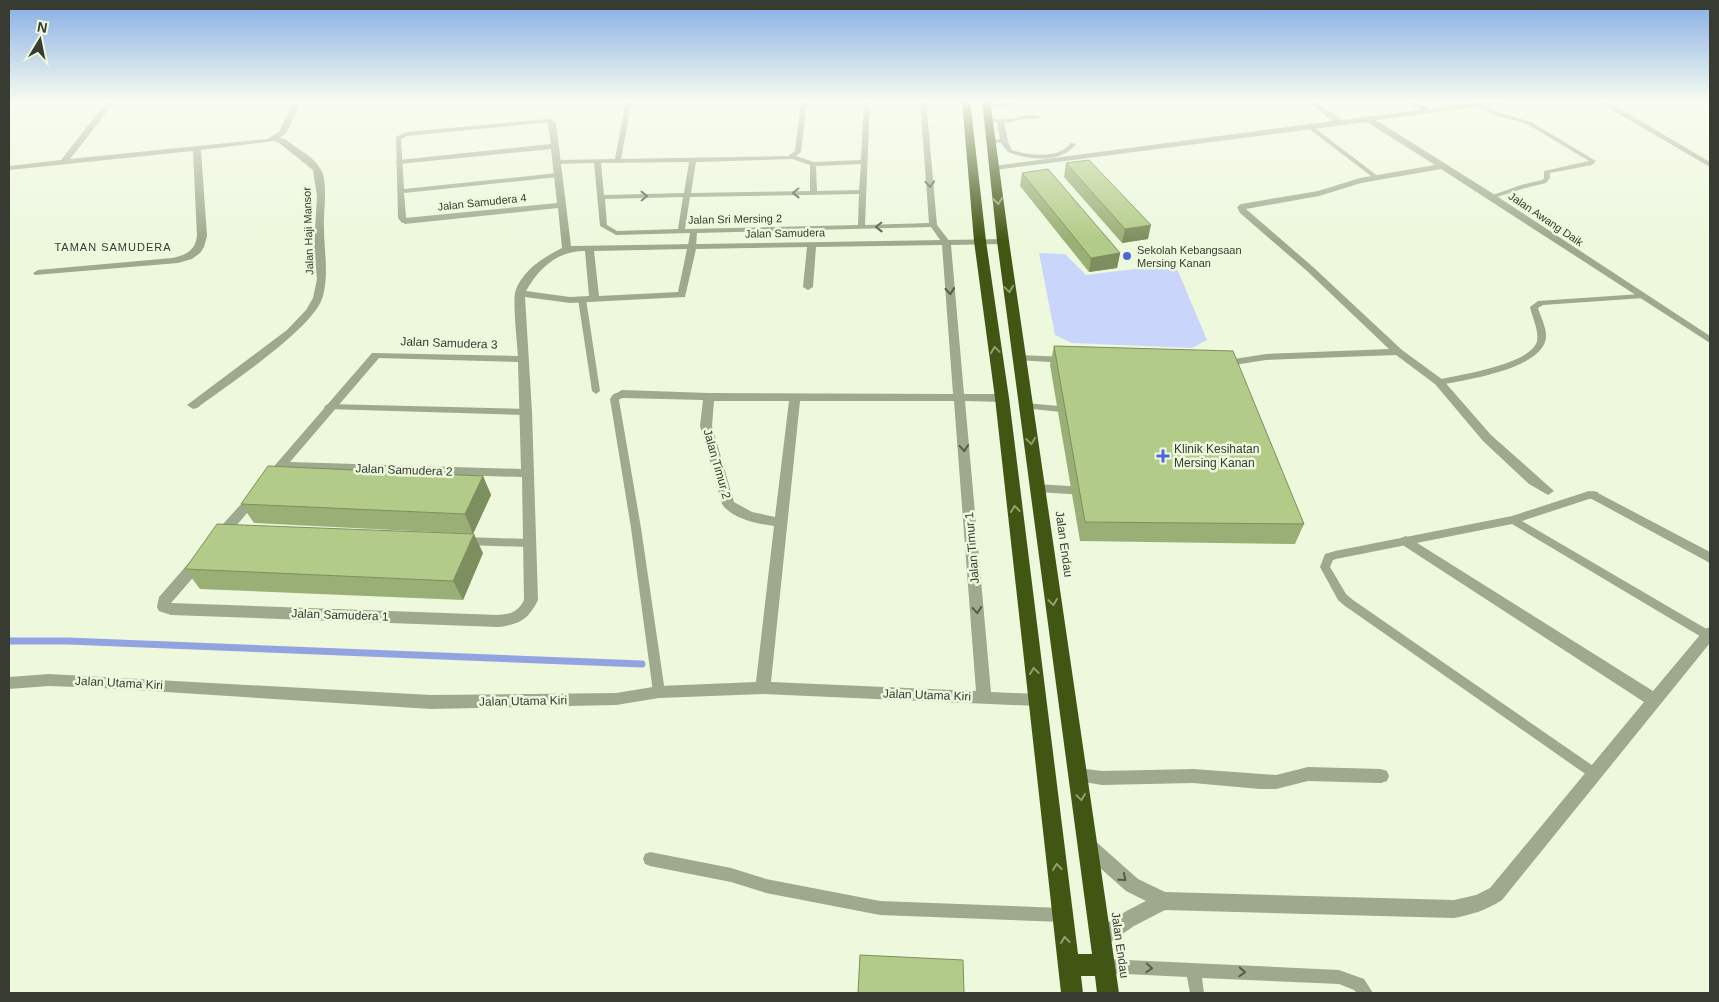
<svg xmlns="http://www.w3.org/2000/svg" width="1719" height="1002" viewBox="0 0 1719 1002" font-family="Arial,sans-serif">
  <rect width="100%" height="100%" fill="#edf8dd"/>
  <path fill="#c9d5fb" d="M 1039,253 L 1065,254 L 1086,275 L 1175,264 L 1207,340 L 1192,348 L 1072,343 L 1055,335 Z"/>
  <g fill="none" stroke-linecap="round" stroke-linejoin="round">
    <path stroke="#92a3e1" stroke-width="7" d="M 9,641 L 68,641 L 642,664"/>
    <g fill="#9fa98d" fill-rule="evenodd">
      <path d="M 626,100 L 632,100 L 621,159 L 788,156 L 795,151 L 801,100 L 807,100 L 801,152 L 796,156 L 814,162 L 861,160 L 864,100 L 870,100 L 865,225 L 929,223 L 920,100 L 926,100 L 937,225 L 950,242 L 946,244 L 943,244 L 931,227 L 697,233 L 696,246 L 692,248 L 688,246 L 690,233 L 616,235 L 600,226 L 594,163 L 556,164 L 553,162 L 556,160 L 615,159 ZM 792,159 L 810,165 L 810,191 L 691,193 L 696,162 ZM 689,162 L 684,193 L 604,195 L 601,163 ZM 861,164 L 859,190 L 817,191 L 816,166 ZM 859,194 L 858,225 L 685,229 L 690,197 ZM 683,197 L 678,229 L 617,231 L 607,225 L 605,199 Z"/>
      <path d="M 1012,100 L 1018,100 L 1018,103 L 1015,105 L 986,108 L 983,106 L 986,104 L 1012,102 Z"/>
      <path d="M 1478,103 L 1499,113 L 1531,122 L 1596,161 L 1592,165 L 1550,173 L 1550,178 L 1546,183 L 1525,188 L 1494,198 L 1490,198 L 1490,196 L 1521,185 L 1542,180 L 1544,178 L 1544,171 L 1589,161 L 1527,124 L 1495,115 L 1476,106 L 1475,105 Z"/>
      <path d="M 1025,115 L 1038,115 L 1041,117 C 1036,120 1031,118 1025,119 C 1017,120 1012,123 1004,122 L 1008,142 L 1012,150 C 1029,156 1059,159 1071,143 L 1076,144 C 1062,164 1028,160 1008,152 L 1001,143 L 989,142 L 989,140 L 1000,139 L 997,122 L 986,121 L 986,119 L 1012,119 Z"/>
      <path d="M 548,119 L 550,120 L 550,122 L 407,136 L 401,139 L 404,189 L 558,173 L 561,175 L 558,177 L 404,193 L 406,217 L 409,221 L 402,223 L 398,218 L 396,137 L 406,132 Z"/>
      <path d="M 1308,126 L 1312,126 L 1379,177 L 1379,179 L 1375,179 L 1308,128 Z"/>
      <path d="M 1641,294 L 1645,296 L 1644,298 L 1543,305 L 1538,308 C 1541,318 1549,332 1545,342 C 1535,370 1465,380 1439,385 L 1435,382 L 1436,380 C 1457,375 1531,365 1537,341 C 1539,330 1532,317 1530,307 L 1538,301 Z"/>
      <path d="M 579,297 L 585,297 L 586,299 L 600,391 L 596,394 L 592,391 L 578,299 Z"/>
      <path d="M 617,393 L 621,396 L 619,400 L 641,528 L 665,692 L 663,696 L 659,697 L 655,696 L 653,692 L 631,528 L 610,399 L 614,394 Z"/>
      <path d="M 1026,403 L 1070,407 L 1075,410 L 1070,413 L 1023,408 L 1021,406 Z"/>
      <path d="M 329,404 L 526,409 L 531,412 L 526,415 L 326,409 L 324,407 L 326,405 Z"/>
      <path d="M 1037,484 L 1084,487 L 1089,491 L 1084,495 L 1037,492 L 1032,488 Z"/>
      <path d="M 1589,491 L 1598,492 L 1599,495 L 1598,498 L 1589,499 L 1522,521 L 1710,631 L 1710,639 L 1703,638 L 1512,524 L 1336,559 L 1333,560 L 1330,567 L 1346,594 L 1353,600 L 1599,770 L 1600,774 L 1599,778 L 1594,780 L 1345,606 L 1338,600 L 1320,567 L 1325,554 L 1335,551 L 1512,516 Z"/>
      <path d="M 464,537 L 529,539 L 533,540 L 534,543 L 533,546 L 529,547 L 464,545 L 460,544 L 459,541 L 460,538 Z"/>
      <path d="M 650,852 L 731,868 L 766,879 L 880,901 L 1063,908 L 1068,910 L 1070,915 L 1068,920 L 1063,922 L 880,915 L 766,893 L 731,882 L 650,866 L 645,864 L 643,859 L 645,854 Z"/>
      <path d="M 1105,959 L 1339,970 L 1364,979 L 1373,993 L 1357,993 L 1354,990 L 1339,984 L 1202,978 L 1204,993 L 1190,993 L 1187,977 L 1105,973 L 1100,971 L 1098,966 L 1100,961 Z"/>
    </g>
    <g fill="#9fa98d" fill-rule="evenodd">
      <path d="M 108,100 L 116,100 L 70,159 L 267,139 L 279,132 L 294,100 L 302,100 L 286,133 L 279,138 L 285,139 C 296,148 313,156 320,168 C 329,181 323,212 324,228 C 324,250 329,274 323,296 C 315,328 226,386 197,408 L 193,409 L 187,405 L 287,330 L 306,310 L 313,298 L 317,279 L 314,247 L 317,196 L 313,170 L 279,143 L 274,141 L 201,150 L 207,236 L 204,247 L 200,253 L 192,259 L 178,263 L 35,275 L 33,273 L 38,270 L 172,258 C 186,255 195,251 197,236 L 193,151 L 9,170 L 9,166 L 61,160 Z"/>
      <path d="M 1304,100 L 1313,100 L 1342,120 L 1421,110 L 1404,100 L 1414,100 L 1430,109 L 1495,100 L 1518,100 L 1514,102 L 1376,120 L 1495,195 L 1710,336 L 1710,343 L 1441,169 L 1361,183 L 1319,196 L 1246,209 L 1313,267 L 1402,350 L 1443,380 L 1491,435 L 1554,491 L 1548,495 L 1529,484 L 1483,441 L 1435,384 L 1396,355 L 1266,360 L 1221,367 L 1216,364 L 1221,361 L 1266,354 L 1389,349 L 1307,271 L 1240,213 L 1237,207 L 1241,204 L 1318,191 L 1360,178 L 1435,165 L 1367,122 L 994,170 L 990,168 L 994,166 L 1333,121 Z"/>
      <path d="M 1595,100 L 1605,100 L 1710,162 L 1710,167 Z"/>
      <path d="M 545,119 L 551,119 L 556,123 L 571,246 L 1006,239 L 1006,243 L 1003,244 L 951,245 L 964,394 L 1002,394 L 1008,398 L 1002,402 L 965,401 L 991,692 L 1037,694 L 1042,695 L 1045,700 L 1042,705 L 1037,706 L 763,694 L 659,698 L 616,705 L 431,709 L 103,688 L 49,686 L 9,689 L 9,677 L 49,674 L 431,695 L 616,693 L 659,686 L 756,682 L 774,526 C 758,524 732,519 722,504 L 700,426 L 703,400 L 623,398 L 617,400 L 611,396 L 622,390 L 709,393 L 953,394 L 942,245 L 816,247 L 813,287 L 808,290 L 803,287 L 807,247 L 696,249 L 685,297 L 570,303 L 525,297 L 532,412 L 538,600 C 528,620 520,624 498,627 L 171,615 L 159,611 L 157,607 L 159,597 L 194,557 L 204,557 L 206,561 L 204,565 L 171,603 L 498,615 C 511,614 518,612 524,600 L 522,477 L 283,470 L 273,482 L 265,482 L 263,479 L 372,353 L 518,356 C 517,343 513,303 515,293 C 521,271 544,257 562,248 L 558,208 L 405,224 L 401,221 L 405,218 L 557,203 L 551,149 L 399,164 L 395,162 L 399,160 L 551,144 L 548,124 L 544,121 ZM 687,249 L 678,292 L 599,296 L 594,251 ZM 585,251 L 589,296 L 570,297 L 526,291 C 539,268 557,251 585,251 ZM 379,358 L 518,362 L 521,469 L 290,462 ZM 714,401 L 789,401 L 775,517 L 752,512 L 734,502 L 712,426 ZM 800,401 L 954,401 L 976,691 L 771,682 Z"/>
      <path d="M 1019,355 L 1066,357 L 1071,360 L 1066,363 L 1015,360 L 1014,358 Z"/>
      <path d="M 1594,491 L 1710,552 L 1710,563 L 1590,498 L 1588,495 Z"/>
      <path d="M 255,492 L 259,493 L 261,496 L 259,499 L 225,539 L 215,539 L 214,536 L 215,533 L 251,493 Z"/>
      <path d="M 1406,536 L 1653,691 L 1705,629 L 1710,627 L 1710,643 L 1502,900 C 1487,910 1471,915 1454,918 L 1165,910 L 1134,926 L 1101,949 L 1095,946 L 1092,940 C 1099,924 1130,909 1146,901 L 1126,891 L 1081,851 L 1079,845 L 1081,839 L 1087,837 L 1093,839 L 1138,879 L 1165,892 L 1454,900 L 1476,895 L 1490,888 L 1644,702 L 1401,544 L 1399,541 L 1401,538 Z"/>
      <path d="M 1308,767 L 1381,769 L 1387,771 L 1389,776 L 1387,781 L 1381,783 L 1308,781 L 1276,789 L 1260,789 L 1193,783 L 1102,785 L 1072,780 L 1070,775 L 1072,770 L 1078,768 L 1102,771 L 1193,769 L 1276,775 Z"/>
    </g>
    <path fill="#425614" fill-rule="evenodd" d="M 962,100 L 970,100 L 986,241 L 1009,398 L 1078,954 L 1092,954 L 997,241 L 982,100 L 990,100 L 1009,241 L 1119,993 L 1097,993 L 1095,976 L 1081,976 L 1083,993 L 1061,993 L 995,398 L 974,241 Z"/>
  </g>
  <g fill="#9aaf75">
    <path d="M 1066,163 L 1148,239 L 1122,243 L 1064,177 Z"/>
    <path d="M 1022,173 L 1120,253 L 1117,268 L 1089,272 L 1020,186 Z"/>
    <path d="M 1054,346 L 1304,524 L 1295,544 L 1080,541 L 1050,365 Z"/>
    <path d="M 483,476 L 491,495 L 473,534 L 254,523 L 241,504 Z"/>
    <path d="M 483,553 L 463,600 L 200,589 L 185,569 Z"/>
  </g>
  <g fill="#7d8e5f">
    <path d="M 1151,225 L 1148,239 L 1122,243 L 1125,229 Z"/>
    <path d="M 1120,253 L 1117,268 L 1089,272 L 1091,258 Z"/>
    <path d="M 483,476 L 491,495 L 473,534 L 465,514 Z"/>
    <path d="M 474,534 L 483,553 L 463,600 L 453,581 Z"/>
  </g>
  <g fill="#b3cb88" stroke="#7d8e5f">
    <path d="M 1089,160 L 1151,225 L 1125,229 L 1066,163 Z"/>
    <path d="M 1048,169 L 1120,253 L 1091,258 L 1022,173 Z"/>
    <path d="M 1054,346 L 1233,351 L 1304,524 L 1085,522 Z"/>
    <path d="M 268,466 L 483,476 L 465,514 L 241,504 Z"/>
    <path d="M 217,524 L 474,534 L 453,581 L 185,569 Z"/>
    <path d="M 860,955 L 963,960 L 964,993 L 858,993 Z"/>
  </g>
  <defs><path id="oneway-chevron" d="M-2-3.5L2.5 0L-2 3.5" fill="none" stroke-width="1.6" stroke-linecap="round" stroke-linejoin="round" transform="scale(1.25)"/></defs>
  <g stroke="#565c4d">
    <use href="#oneway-chevron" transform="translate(930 184) rotate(86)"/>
    <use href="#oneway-chevron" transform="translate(796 193) rotate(179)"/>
    <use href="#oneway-chevron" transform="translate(644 196) rotate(-1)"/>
    <use href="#oneway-chevron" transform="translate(879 227) rotate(179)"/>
    <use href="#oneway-chevron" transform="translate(950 291) rotate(85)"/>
    <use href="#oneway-chevron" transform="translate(964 448) rotate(85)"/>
    <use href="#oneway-chevron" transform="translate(977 610) rotate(85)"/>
    <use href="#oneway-chevron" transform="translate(1123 878) rotate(40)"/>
    <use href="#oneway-chevron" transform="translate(1149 968) rotate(3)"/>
    <use href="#oneway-chevron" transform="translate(1242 972) rotate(3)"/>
  </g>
  <g stroke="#8f9f6e">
    <use href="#oneway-chevron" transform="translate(998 201) rotate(83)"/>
    <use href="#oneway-chevron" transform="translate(1009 289) rotate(82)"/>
    <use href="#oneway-chevron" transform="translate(995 350) rotate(-98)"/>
    <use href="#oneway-chevron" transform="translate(1031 441) rotate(82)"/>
    <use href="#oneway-chevron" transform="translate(1015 509) rotate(-97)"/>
    <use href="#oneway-chevron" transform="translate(1053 602) rotate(82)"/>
    <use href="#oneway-chevron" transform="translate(1034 671) rotate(-97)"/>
    <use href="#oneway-chevron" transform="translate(1081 797) rotate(82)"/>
    <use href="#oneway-chevron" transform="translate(1057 867) rotate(-97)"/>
    <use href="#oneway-chevron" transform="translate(1065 940) rotate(-97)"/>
  </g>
  <linearGradient id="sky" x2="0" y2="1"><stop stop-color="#85ade5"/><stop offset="0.42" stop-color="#f7fcf0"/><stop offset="1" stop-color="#f7fcf0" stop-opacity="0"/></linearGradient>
  <rect width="1719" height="240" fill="url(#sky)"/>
  <g fill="#5266dc" stroke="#edf8dd" stroke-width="2">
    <circle cx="1127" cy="256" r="5"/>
    <path d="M1160.5 448.5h5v5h5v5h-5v5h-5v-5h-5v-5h5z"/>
  </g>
  <g text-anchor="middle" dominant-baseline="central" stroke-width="5" stroke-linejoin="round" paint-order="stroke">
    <g font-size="11" fill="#373b31" stroke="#edf8dd">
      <text transform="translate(482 202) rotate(-6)">Jalan Samudera 4</text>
      <text transform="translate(735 219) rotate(-1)">Jalan Sri Mersing 2</text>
      <text transform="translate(1546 219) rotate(34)">Jalan Awang Daik</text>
      <text transform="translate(308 231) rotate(-92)">Jalan Haji Mansor</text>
      <text transform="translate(785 233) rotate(-1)">Jalan Samudera</text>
    </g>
    <g font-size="11" letter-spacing="1" fill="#373b31" stroke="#edf8dd">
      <text x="113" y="247">TAMAN SAMUDERA</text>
    </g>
    <g font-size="11" fill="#373b31" stroke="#edf8dd" text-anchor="start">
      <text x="1137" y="250">Sekolah Kebangsaan<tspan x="1137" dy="13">Mersing Kanan</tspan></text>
    </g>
    <g font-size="12" fill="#373b31" stroke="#edf8dd">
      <text transform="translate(449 343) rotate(2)">Jalan Samudera 3</text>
      <text transform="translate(717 464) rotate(74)">Jalan Timur 2</text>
      <text transform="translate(404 470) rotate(2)">Jalan Samudera 2</text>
      <text transform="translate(1064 544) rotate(82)">Jalan Endau</text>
      <text transform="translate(972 548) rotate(-95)">Jalan Timur 1</text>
      <text transform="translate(340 615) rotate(2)">Jalan Samudera 1</text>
      <text transform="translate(119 683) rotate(3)">Jalan Utama Kiri</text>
      <text transform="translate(927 695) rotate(2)">Jalan Utama Kiri</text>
      <text transform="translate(523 701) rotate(-1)">Jalan Utama Kiri</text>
      <text transform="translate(1120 945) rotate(82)">Jalan Endau</text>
    </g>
    <g font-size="12" fill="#373b31" stroke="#edf8dd" text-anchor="start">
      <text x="1174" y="449">Klinik Kesihatan<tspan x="1174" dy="14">Mersing Kanan</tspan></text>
    </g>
  </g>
  <rect width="1719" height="1002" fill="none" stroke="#373b31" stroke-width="20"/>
  <g transform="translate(40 40) rotate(10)" stroke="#edf8dd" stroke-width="4" paint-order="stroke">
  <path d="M0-4L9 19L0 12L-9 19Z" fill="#373b31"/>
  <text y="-8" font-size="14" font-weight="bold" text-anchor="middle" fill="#373b31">N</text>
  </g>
</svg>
